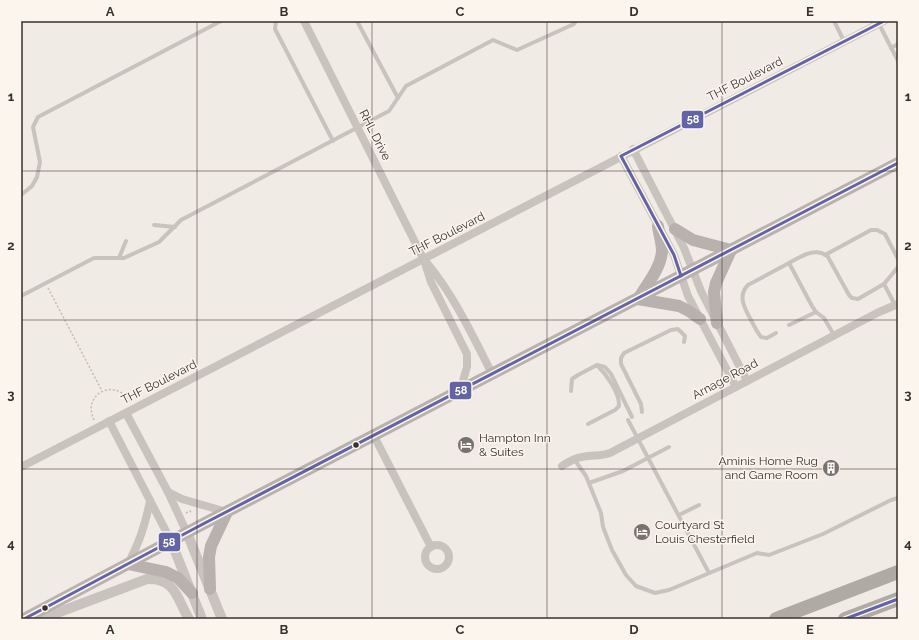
<svg xmlns="http://www.w3.org/2000/svg" width="919" height="640" viewBox="0 0 919 640" font-family="Raleway,sans-serif">
  <rect width="100%" height="100%" fill="#f0ebe5"/>
  <g fill="none" stroke-linecap="round" stroke-linejoin="round">
    <g stroke="#c2bbb6" stroke-width="1.5" stroke-dasharray="2 2" stroke-linecap="butt">
      <path d="M 48,288 L 102,391"/>
      <path d="M 94,420 C 81,393 117,377 129,402"/>
      <path d="M 186,513 L 190,511 L 192,514"/>
    </g>
    <g stroke="#c9c3be" stroke-width="4">
      <path d="M 276,21 L 275,29 L 333,141"/>
      <path d="M 357,21 L 398,98"/>
      <path d="M 834,21 L 844,41"/>
      <path d="M 879,24 L 898,61"/>
      <path d="M 891,48 L 898,44"/>
      <path d="M 21,195 L 32,186 L 37,177 L 40,162 L 33,127 L 38,117 L 221,21"/>
      <path d="M 154,225 L 175,227"/>
      <path d="M 825,255 L 871,230 L 877,230 L 885,234 L 898,259"/>
      <path d="M 119,258 L 126,241"/>
      <path d="M 789,263 C 800,257 816,246 828,257 L 849,295 L 852,298 L 858,299 L 884,284 L 895,305"/>
      <path d="M 884,284 L 898,267"/>
      <path d="M 21,296 L 94,258 L 124,258 L 159,242 L 181,220 L 389,111 L 406,86 L 493,40 L 517,50 L 574,24 L 576,21"/>
      <path d="M 789,325 L 816,312"/>
      <path d="M 776,333 L 767,338 L 761,337 C 757,332 754,326 751,320 C 745,309 737,296 748,285 L 789,263 L 812,306 L 816,312 L 824,318 L 834,335"/>
      <path d="M 571,391 L 572,379 L 578,375 L 597,365 L 605,367 L 611,374 L 632,417"/>
      <path d="M 642,412 L 641,404 L 621,364 L 621,358 L 624,353 L 671,330 L 678,329 L 685,336 L 684,342"/>
      <path d="M 628,420 L 709,573"/>
      <path d="M 588,424 L 615,410 L 619,406 C 620,393 606,374 597,365"/>
      <path d="M 574,459 L 586,476 L 601,513 L 603,527 L 612,550 L 626,575 L 636,586 L 655,593 L 669,590 L 757,553 L 769,555 L 823,534 L 891,500 L 898,498"/>
      <path d="M 589,483 L 623,471 L 669,447"/>
      <path d="M 679,515 L 699,505"/>
    </g>
    <g stroke="#c9c3be" stroke-width="8">
      <path d="M 304,21 L 424,260 L 431,282 L 467,354 L 467,367 L 460,391"/>
      <path d="M 633,149 L 684,248 L 701,291 L 747,381"/>
      <path d="M 621,156 L 674,255 L 688,296 L 736,387"/>
      <path d="M 427,263 C 453,294 474,338 492,374"/>
      <path d="M 126,413 L 168,492 L 187,533"/>
      <path d="M 109,421 L 171,541"/>
      <path d="M 374,436 L 431,547"/>
      <path d="M 562,466 C 568,462 574,458 582,457 C 593,454 599,457 610,453 L 879,312 L 898,304"/>
      <path d="M 21,467 L 884,21"/>
      <path d="M 168,492 L 182,499 L 227,512"/>
      <circle cx="437" cy="557" r="12"/>
      <path d="M 128,564 C 140,541 145,525 150,501"/>
    </g>
    <g stroke="#c9c3be" stroke-width="10">
      <path d="M 187,533 L 222,619"/>
      <path d="M 171,541 L 202,619"/>
      <path d="M 41,619 L 147,579 C 176,578 177,599 189,619"/>
    </g>
    <g stroke="#b8b1ad" stroke-width="12">
      <path d="M 675,229 L 693,240 L 731,250"/>
      <path d="M 639,298 C 647,284 661,268 662,251 C 662,243 659,234 658,226"/>
      <path d="M 638,299 L 679,306 L 689,311 L 700,319"/>
      <path d="M 717,323 L 714,292 L 716,283 L 731,250"/>
      <path d="M 128,564 L 166,572 L 178,578 L 192,593"/>
      <path d="M 210,589 L 209,557 L 211,546 L 227,512"/>
      <path d="M 24,619 L 203,524 L 898,163"/>
    </g>
    <g stroke="#afaaa4" stroke-width="14">
      <path d="M 776,619 L 898,572"/>
      <path d="M 845,619 L 898,599"/>
    </g>
    <g stroke="#fbf5ee" stroke-width="6">
      <g id="bus-1">
        <path d="M 681,276 L 674,255 L 621,156 L 884,21"/>
        <path d="M 24,619 L 203,524 L 898,163"/>
        <path d="M 845,619 L 898,599"/>
      </g>
    </g>
    <use href="#bus-1" stroke="#6364a8" stroke-width="3"/>
  </g>
  <path fill="none" stroke="#3b302b" stroke-width="1" stroke-opacity="0.55" d="M 197,21 L 197,619M 372,21 L 372,619M 547,21 L 547,619M 722,21 L 722,619M 21,171 L 898,171M 21,320 L 898,320M 21,469 L 898,469"/>
  <defs>
    <g id="hotel-disc" transform="scale(0.9)"><circle r="9.5" fill="#7a716c" stroke="#fbf5ee"/><path d="M-6-4.5h1.5V1H6V5H4.5V3h-9V5H-6ZM-4 0a1.8 1.8 0 1 1 3.6 0ZM.5 0V-2.5h3Q6-2.5 6 0Z" fill="#fff"/></g>
    <g id="building-disc" transform="scale(0.9)"><circle r="9.5" fill="#7a716c" stroke="#fbf5ee"/><path d="M-4-6H4V6H1V3H-1V6H-4ZM-2.5-4.3h1.7v1.8h-1.7ZM.8-4.3h1.7v1.8H.8ZM-2.5-1h1.7V.8h-1.7ZM.8-1h1.7V.8H.8Z" fill="#fff"/></g>
  </defs>
  <g fill-rule="evenodd">
    <use href="#hotel-disc" x="466" y="445"/>
    <use href="#building-disc" x="831" y="468"/>
    <use href="#hotel-disc" x="642" y="532"/>
  </g>
  <g fill="#3b302b" stroke="#fbf5ee" stroke-width="1.5">
    <circle cx="356" cy="445" r="3.5"/>
    <circle cx="45" cy="608" r="3.5"/>
  </g>
  <g text-anchor="middle" dominant-baseline="central" stroke-width="3" stroke-linejoin="round" paint-order="stroke">
    <g font-size="12" fill="#3b302b" stroke="#fbf5ee">
      <text transform="translate(745 79) rotate(-27)">THF Boulevard</text>
      <text transform="translate(375 135) rotate(63)">RHL Drive</text>
      <text transform="translate(447 234) rotate(-27)">THF Boulevard</text>
      <text transform="translate(725 379) rotate(-28)">Arnage Road</text>
      <text transform="translate(159 382) rotate(-27)">THF Boulevard</text>
    </g>
    <g font-size="12" fill="#3b302b" stroke="#fbf5ee" text-anchor="start">
      <text x="479" y="438">Hampton Inn<tspan x="479" dy="14">&amp; Suites</tspan></text>
      <text x="818" y="461" text-anchor="end">Aminis Home Rug<tspan x="818" dy="14">and Game Room</tspan></text>
      <text x="655" y="525">Courtyard St<tspan x="655" dy="14">Louis Chesterfield</tspan></text>
    </g>
  </g>
  <g stroke="#fbf5ee" stroke-width="1.5">
    <rect x="681" y="110" width="23" height="19" rx="4" fill="#6364a8"/>
    <rect x="449" y="381" width="23" height="19" rx="4" fill="#6364a8"/>
    <rect x="158" y="532" width="23" height="20" rx="4" fill="#6364a8"/>
  </g>
  <g font-size="11" text-anchor="middle" font-weight="bold" fill="#fff">
    <text x="693" y="123">58</text>
    <text x="461" y="394">58</text>
    <text x="169" y="546">58</text>
  </g>
  <rect width="919" height="640" fill="none" stroke="#fbf5ee" stroke-width="44"/>
  <rect x="22" y="22" width="875" height="596" fill="none" stroke="#3b302b" stroke-width="1.5"/>
  <g font-size="13" text-anchor="middle" font-weight="bold" fill="#3b302b">
    <text x="110" y="16">A</text>
    <text x="284" y="16">B</text>
    <text x="460" y="16">C</text>
    <text x="634" y="16">D</text>
    <text x="810" y="16">E</text>
    <text x="11" y="101">1</text>
    <text x="908" y="101">1</text>
    <text x="11" y="250">2</text>
    <text x="908" y="250">2</text>
    <text x="11" y="399">3</text>
    <text x="908" y="399">3</text>
    <text x="11" y="548">4</text>
    <text x="908" y="548">4</text>
    <text x="110" y="634">A</text>
    <text x="284" y="634">B</text>
    <text x="460" y="634">C</text>
    <text x="634" y="634">D</text>
    <text x="810" y="634">E</text>
  </g>
</svg>
